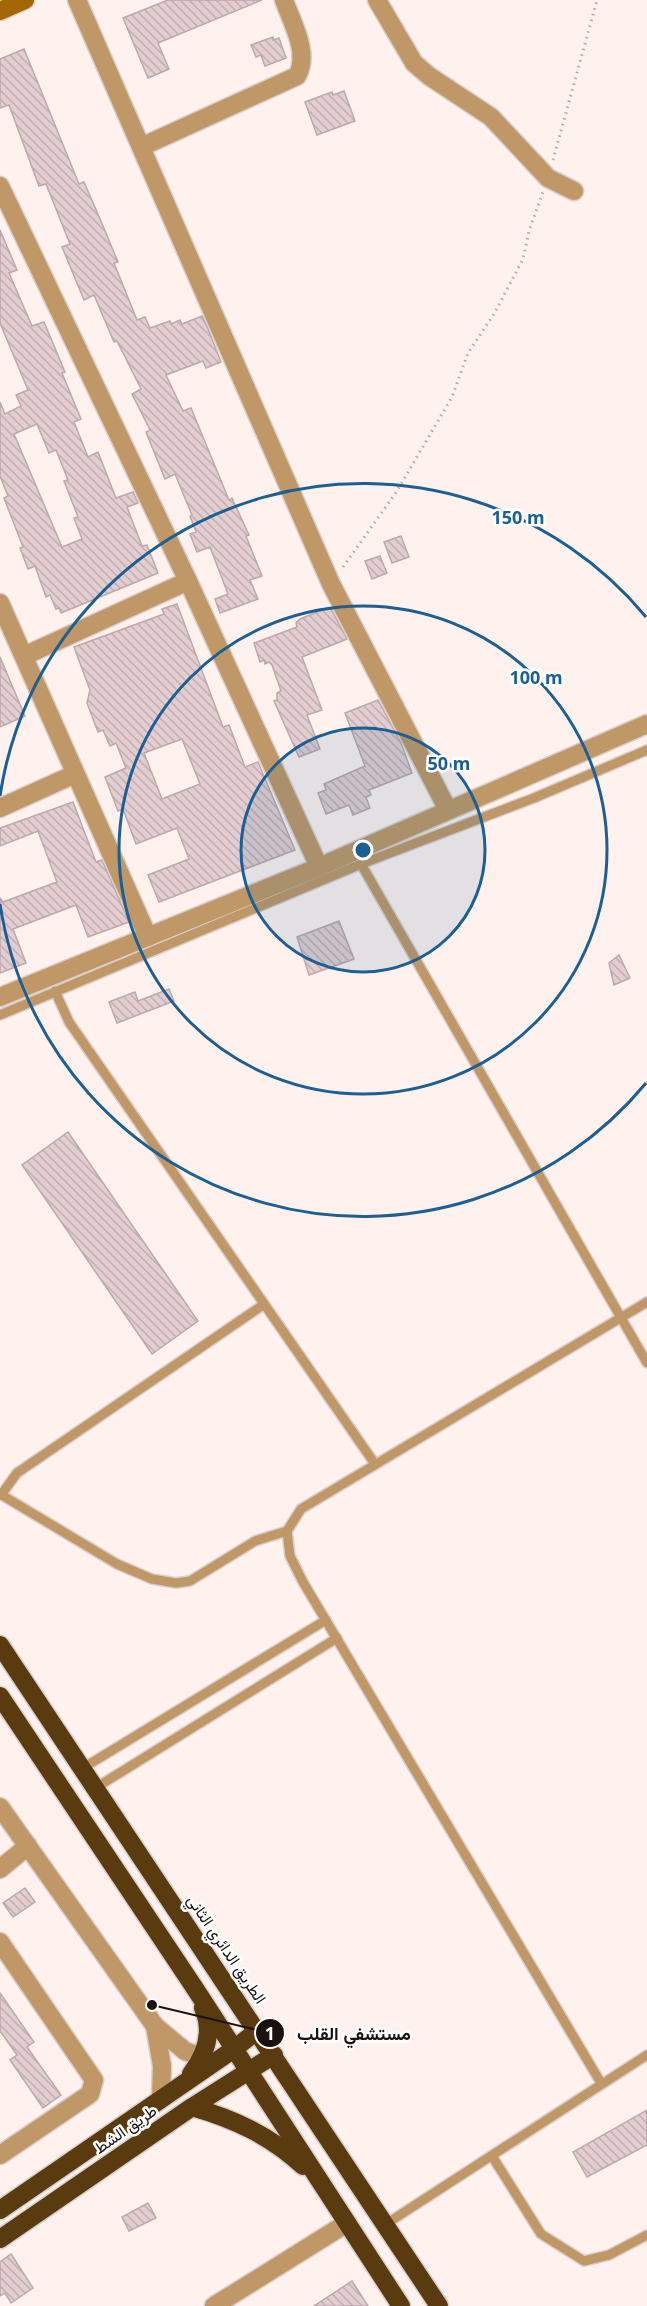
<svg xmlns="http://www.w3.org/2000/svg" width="647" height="2306" viewBox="0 0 647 2306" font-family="'Noto Sans',Vazirmatn,sans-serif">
  <defs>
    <pattern id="building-back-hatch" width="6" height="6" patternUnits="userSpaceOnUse" patternTransform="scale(1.5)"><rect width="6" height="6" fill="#e3cdd0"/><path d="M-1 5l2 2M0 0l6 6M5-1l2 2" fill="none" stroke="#c2afb2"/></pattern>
  </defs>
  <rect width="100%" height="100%" fill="#fff2ee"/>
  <g fill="url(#building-back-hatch)" stroke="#bda8aa" stroke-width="1.5" fill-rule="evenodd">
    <path d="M 168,0 L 262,0 L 158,43 L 169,69 L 148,78 L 123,18 Z"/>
    <path d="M 273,37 L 273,40 L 279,38 L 286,58 L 265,66 L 261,55 L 256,57 L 251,45 Z"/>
    <path d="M 24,49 L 79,184 L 84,182 L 103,226 L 118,262 L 114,263 L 137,320 L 145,317 L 150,328 L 170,321 L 171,324 L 180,320 L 182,324 L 202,316 L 208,329 L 221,362 L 206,368 L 203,361 L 166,375 L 183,411 L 191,408 L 229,500 L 232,498 L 249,535 L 246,536 L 262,576 L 250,580 L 258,599 L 220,613 L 215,599 L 228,594 L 210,547 L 197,552 L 190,534 L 196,532 L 190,516 L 192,515 L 175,474 L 165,479 L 146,432 L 150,430 L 132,394 L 141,389 L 117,341 L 114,342 L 94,295 L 84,300 L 62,247 L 70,244 L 46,184 L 39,186 L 9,105 L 0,108 L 0,59 Z"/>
    <path d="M 344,91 L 355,121 L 317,135 L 305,102 L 332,92 L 333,95 Z"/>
    <path d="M 0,230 L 17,270 L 9,273 L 32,326 L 44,322 L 65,372 L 62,373 L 81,419 L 74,422 L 88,457 L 98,452 L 116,498 L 133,492 L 138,503 L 127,507 L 142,546 L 147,545 L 158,573 L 61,613 L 59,608 L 56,609 L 50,595 L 46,597 L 35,566 L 28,569 L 20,548 L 23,547 L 4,498 L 8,496 L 0,476 L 0,402 L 5,414 L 21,406 L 16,395 L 28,390 L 0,323 ZM 37,424 L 49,453 L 56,450 L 68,480 L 64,481 L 78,517 L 74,518 L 82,539 L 62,547 L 14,434 Z"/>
    <path d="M 401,536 L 409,557 L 392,563 L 384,542 Z"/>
    <path d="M 380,556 L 387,573 L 372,579 L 365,561 Z"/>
    <path d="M 177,604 L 223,727 L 229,725 L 245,767 L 258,762 L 295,850 L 159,902 L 148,875 L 189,859 L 177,828 L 136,844 L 123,809 L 118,811 L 105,777 L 126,768 L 116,743 L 110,746 L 103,730 L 98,732 L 87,703 L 90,690 L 74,647 L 164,614 L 162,609 ZM 182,739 L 200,784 L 162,799 L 144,753 Z"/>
    <path d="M 327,608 L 331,609 L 347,639 L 302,657 L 322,710 L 307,715 L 320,749 L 299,757 L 274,701 L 277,700 L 277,693 L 281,691 L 272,665 L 269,662 L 265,664 L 264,660 L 260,662 L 254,643 L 297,627 L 296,623 L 300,619 Z"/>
    <path d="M 0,657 L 25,716 L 0,727 Z"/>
    <path d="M 378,700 L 401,743 L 412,773 L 369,790 L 371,795 L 366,797 L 370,808 L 353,815 L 349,805 L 326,814 L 318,793 L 326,790 L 324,784 L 365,766 L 345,713 Z"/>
    <path d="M 73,802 L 96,862 L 102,860 L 129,922 L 88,937 L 76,905 L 13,929 L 26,963 L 0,973 L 0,898 L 3,902 L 57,882 L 38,831 L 0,846 L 0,828 Z"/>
    <path d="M 339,921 L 354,959 L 309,975 L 297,937 Z"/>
    <path d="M 619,955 L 630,978 L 614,985 L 609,963 Z"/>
    <path d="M 169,989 L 174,1001 L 117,1023 L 109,1002 L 135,992 L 138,1001 Z"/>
    <path d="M 68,1132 L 198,1321 L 152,1354 L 22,1165 Z"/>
    <path d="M 25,1888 L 35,1902 L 13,1917 L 3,1903 Z"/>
    <path d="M 0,1993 L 34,2042 L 27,2047 L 61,2095 L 43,2108 L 10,2060 L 17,2055 L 0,2031 Z"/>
    <path d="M 647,2110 L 647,2145 L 587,2177 L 573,2152 Z"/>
    <path d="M 148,2203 L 156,2218 L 129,2231 L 122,2217 Z"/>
    <path d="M 11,2254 L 33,2288 L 11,2303 L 5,2293 L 0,2296 L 0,2262 Z"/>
    <path d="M 352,2281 L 368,2306 L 314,2306 Z"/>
  </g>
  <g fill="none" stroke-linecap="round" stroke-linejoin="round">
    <g stroke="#daceca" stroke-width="12">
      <g id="lane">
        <path d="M 361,864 L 647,1363"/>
        <path d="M 55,991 L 69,1022 L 375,1464"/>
        <path d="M 0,1015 L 361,864 L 534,798 L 647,750"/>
        <path d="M 0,1494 L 117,1564 L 152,1579 L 176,1583 L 190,1581 L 255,1541 L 287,1531 L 301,1509 L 647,1302"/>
        <path d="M 1,1495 L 17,1473 L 263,1305"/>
        <path d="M 287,1531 L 290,1556 L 303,1582 L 601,2083"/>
        <path d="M 83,1768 L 326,1620"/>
        <path d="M 97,1787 L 337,1638"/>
        <path d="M 492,2156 L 541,2234 L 584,2261 L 609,2255 L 647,2235"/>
        <path d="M 386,2224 L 647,2055"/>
      </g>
    </g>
    <g stroke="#daceca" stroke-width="21">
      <g id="street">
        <path d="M 77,0 L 331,584 L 448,810"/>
        <path d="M 377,0 L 414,63 L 429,76 L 491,117 L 548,178 L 574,191"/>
        <path d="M 141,147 L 297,76 C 310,53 292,23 284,0"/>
        <path d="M 0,186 L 188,581 L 24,656"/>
        <path d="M 188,581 L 319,867"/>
        <path d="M 0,603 L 148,937"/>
        <path d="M 0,808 L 75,774"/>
        <path d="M 0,997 L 319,867 L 647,724"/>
        <path d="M 0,1807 L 155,2026 L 185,2051 L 202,2057"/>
        <path d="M 0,1869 L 28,1846"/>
        <path d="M 0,1942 L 94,2080 L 90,2094 L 0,2155"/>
        <path d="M 155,2026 L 162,2066 L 161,2098"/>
        <path d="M 214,2306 L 347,2223"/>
      </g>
    </g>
    <g stroke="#daceca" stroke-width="21">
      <path id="secondary" d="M 0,11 L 25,0"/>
    </g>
    <g stroke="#daceca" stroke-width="21">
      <g id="highway">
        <path d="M 0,1645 L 439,2306"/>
        <path d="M 0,1696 L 196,1990 L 401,2306"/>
        <path d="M 191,2074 C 206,2054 214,2032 203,2008"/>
        <path d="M 192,2107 C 234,2119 271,2136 303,2166"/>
        <path d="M 0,2210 L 234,2049 L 258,2030"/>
        <path d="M 0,2239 L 192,2107 L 274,2055"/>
      </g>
    </g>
    <g stroke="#b4a9a5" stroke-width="3" stroke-dasharray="1.5 4.5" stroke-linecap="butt">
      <path d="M 553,160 L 597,0"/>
      <path d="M 343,567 L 397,491 L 452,397 L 468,353 L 494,314 L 523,259 L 529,231 L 543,192"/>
    </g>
    <use href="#lane" stroke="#c09767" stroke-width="9"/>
    <use href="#street" stroke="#c09767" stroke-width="18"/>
    <use href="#secondary" stroke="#a46704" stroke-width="18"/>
    <use href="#highway" stroke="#5a3a0f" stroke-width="18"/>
  </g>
  <circle cx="363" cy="850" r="122" fill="#1b5f94" fill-opacity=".12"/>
  <g fill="none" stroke="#1b5f94" stroke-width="3">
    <circle cx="363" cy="850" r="122"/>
    <circle cx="363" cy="850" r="244"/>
    <path d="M646 1083A367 367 0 0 1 0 904M0 796A367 367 0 0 1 646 617"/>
  </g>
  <g text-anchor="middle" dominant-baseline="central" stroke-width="5" stroke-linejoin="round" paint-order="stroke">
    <g font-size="16" fill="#191210" stroke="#fff">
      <text transform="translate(227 1949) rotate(56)">الطريق الدائري الثاني</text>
      <text transform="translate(125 2129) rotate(-35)">طريق الشط</text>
    </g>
  </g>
  <circle cx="363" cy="850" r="9" fill="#1b5f94" stroke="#fff" stroke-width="3"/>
  <g font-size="18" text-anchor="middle" font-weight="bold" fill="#1b5f94" stroke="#fff" stroke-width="5" stroke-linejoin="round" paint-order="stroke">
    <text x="518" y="524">150 m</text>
    <text x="536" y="684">100 m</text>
    <text x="449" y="770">50 m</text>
  </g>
  <path fill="none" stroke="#191210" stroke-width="2" d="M152 2005L270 2033"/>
  <g fill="#191210" stroke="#fff" stroke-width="2">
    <circle cx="152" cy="2005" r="6"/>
    <circle cx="270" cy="2033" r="15"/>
  </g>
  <g font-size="18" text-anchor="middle" font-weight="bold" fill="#fff">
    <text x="270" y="2040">1</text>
  </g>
  <g font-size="18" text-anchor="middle" font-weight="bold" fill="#191210" stroke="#fff" stroke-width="5" stroke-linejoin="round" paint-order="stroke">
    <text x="354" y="2040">مستشفي القلب</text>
  </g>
</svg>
